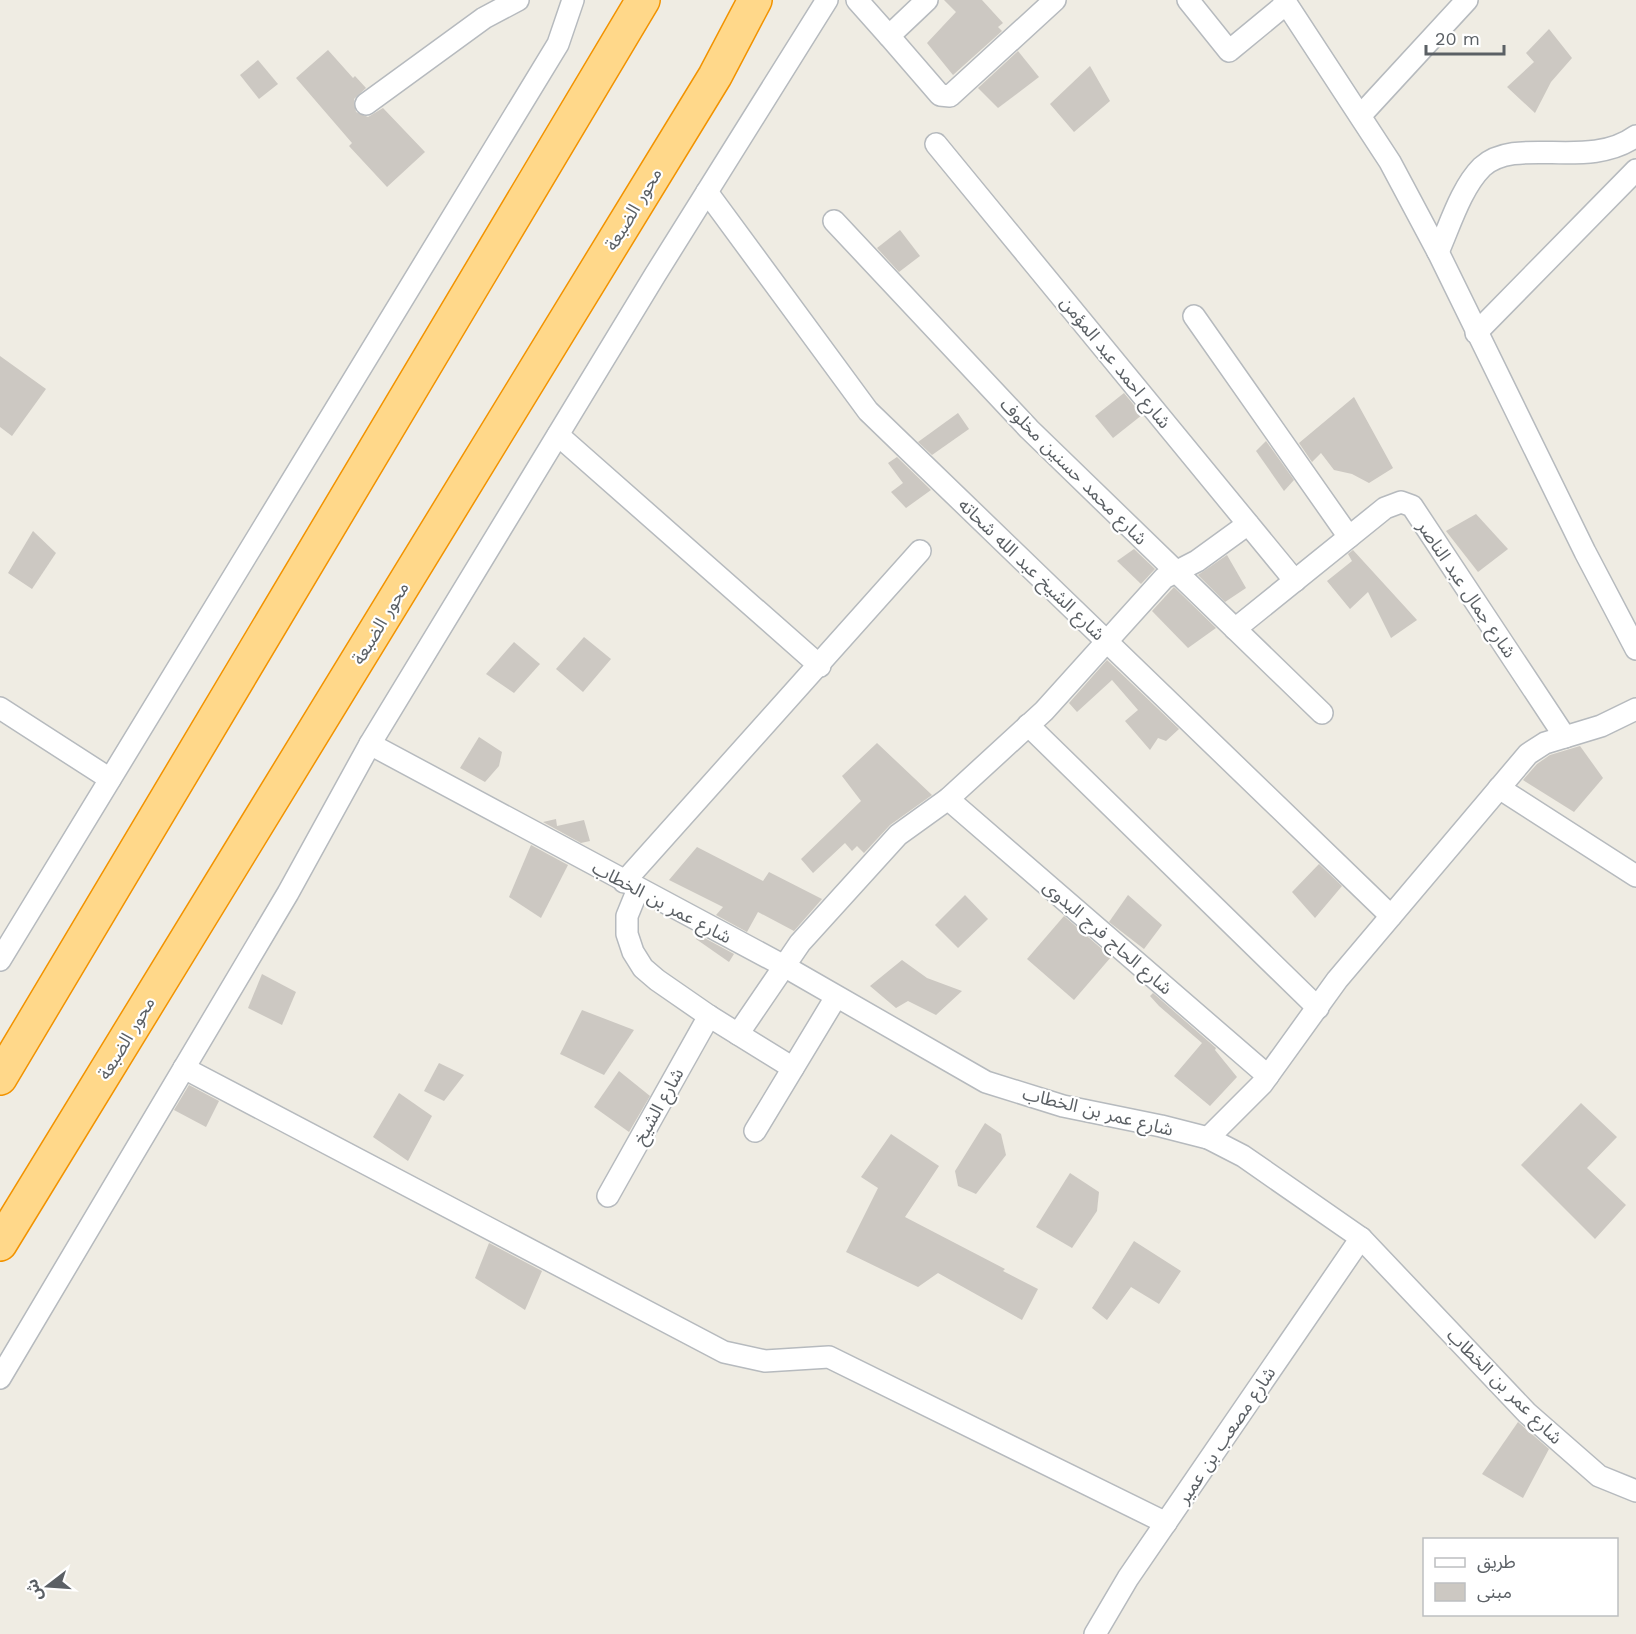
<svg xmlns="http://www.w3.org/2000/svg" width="1636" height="1634" viewBox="0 0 1636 1634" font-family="'Work Sans','Noto Sans Arabic',sans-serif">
  <rect width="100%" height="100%" fill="#efece3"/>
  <g fill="#ccc8c2">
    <path d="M 944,0 L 982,0 L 1003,23 L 998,27 L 1002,31 L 953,75 L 927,43 L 956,12 Z"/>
    <path d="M 1549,29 L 1572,58 L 1551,82 L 1535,113 L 1507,87 L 1534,62 L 1526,53 Z"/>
    <path d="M 328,50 L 353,78 L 355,76 L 366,88 L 354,99 L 356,112 L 368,117 L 383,108 L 425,152 L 387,187 L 349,146 L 352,143 L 296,78 Z"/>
    <path d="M 1018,51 L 1039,77 L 998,108 L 978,88 Z"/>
    <path d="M 258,60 L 278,84 L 259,99 L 240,75 Z"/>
    <path d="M 1090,66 L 1110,101 L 1074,132 L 1050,104 Z"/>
    <path d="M 900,230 L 920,256 L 899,272 L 877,248 Z"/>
    <path d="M 0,356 L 46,389 L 12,436 L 0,427 Z"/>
    <path d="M 1124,393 L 1142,415 L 1113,438 L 1095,416 Z"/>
    <path d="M 1354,397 L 1393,468 L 1369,483 L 1352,474 L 1334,470 L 1321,453 L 1312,462 L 1299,443 Z"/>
    <path d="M 958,413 L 969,429 L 932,455 L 918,442 Z"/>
    <path d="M 1266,441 L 1294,480 L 1284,491 L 1256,451 Z"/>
    <path d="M 897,457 L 931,490 L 906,508 L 891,492 L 903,483 L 888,463 Z"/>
    <path d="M 1476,514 L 1508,549 L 1478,572 L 1446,531 Z"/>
    <path d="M 33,531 L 56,553 L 32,589 L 8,573 Z"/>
    <path d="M 1134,549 L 1155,569 L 1141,584 L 1117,561 Z"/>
    <path d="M 1353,550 L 1417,620 L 1391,638 L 1368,592 L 1350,609 L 1327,581 L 1352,561 L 1348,554 Z"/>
    <path d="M 1227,555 L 1246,588 L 1225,602 L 1198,575 Z"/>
    <path d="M 1174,587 L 1216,628 L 1188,648 L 1152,611 Z"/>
    <path d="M 584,637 L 611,659 L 583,692 L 556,669 Z"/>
    <path d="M 514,642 L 540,664 L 514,693 L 486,674 Z"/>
    <path d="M 1107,660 L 1179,729 L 1166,741 L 1158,738 L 1150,750 L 1125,721 L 1138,710 L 1112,680 L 1077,712 L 1069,703 Z"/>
    <path d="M 479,737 L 502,752 L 499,766 L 485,782 L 460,768 Z"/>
    <path d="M 877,743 L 932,795 L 890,825 L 864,853 L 857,846 L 852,851 L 845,843 L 813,873 L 801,859 L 861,801 L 842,776 Z"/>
    <path d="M 1580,746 L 1603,778 L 1574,812 L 1523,780 L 1537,764 L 1550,755 Z"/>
    <path d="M 556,819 L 557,826 L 584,820 L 590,841 L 581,843 L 543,822 Z"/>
    <path d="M 531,845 L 568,865 L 541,918 L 509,897 Z"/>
    <path d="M 697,847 L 763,881 L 769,872 L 822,899 L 794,931 L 758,912 L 747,932 L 716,915 L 723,907 L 669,880 Z"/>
    <path d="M 1319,864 L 1342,886 L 1315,918 L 1292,892 Z"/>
    <path d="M 965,895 L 988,919 L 958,948 L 935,925 Z"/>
    <path d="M 1128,895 L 1162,925 L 1144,949 L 1109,922 Z"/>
    <path d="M 1064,916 L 1111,957 L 1074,1000 L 1027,959 Z"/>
    <path d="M 699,935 L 734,954 L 729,962 L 696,939 Z"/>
    <path d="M 902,960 L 927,978 L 962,991 L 936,1015 L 908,1001 L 896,1008 L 870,986 Z"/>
    <path d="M 262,974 L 296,992 L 282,1025 L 248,1008 Z"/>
    <path d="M 1153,993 L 1216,1048 L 1215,1050 L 1237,1077 L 1210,1106 L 1174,1076 L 1202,1043 L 1159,1006 L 1150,996 Z"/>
    <path d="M 582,1010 L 634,1030 L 604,1075 L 560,1054 Z"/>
    <path d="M 439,1063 L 464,1075 L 444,1101 L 424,1091 Z"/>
    <path d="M 619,1071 L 650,1096 L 629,1132 L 594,1107 Z"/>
    <path d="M 189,1085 L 219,1101 L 206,1127 L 174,1110 Z"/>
    <path d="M 399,1093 L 432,1116 L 408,1161 L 373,1137 Z"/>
    <path d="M 1581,1103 L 1617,1137 L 1587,1168 L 1626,1205 L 1595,1239 L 1521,1165 Z"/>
    <path d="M 985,1123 L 1001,1134 L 1006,1155 L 976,1194 L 958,1186 L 955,1171 Z"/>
    <path d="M 891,1134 L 939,1166 L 905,1217 L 1005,1269 L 1003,1271 L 1038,1289 L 1022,1320 L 938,1273 L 918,1287 L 846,1252 L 878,1188 L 861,1177 Z"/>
    <path d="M 1070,1173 L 1099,1192 L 1097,1211 L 1072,1248 L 1036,1227 Z"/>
    <path d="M 1134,1241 L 1181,1271 L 1159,1304 L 1131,1287 L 1107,1320 L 1092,1308 Z"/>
    <path d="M 489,1243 L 542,1271 L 525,1310 L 475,1278 Z"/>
    <path d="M 1518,1422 L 1549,1449 L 1523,1498 L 1482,1474 Z"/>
  </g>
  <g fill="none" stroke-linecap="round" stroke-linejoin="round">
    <g stroke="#b6babe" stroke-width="24">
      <g id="minor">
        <path d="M 857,0 L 889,36 L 927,0"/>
        <path d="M 1188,0 L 1229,51 L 1286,4"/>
        <path d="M 1284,0 L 1390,162 L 1438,252 L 1585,552 L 1636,649"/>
        <path d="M 889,36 L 940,95 L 950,96 L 1055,0"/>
        <path d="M 366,104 L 484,18 L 518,0"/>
        <path d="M 1361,115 L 1467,0"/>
        <path d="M 936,144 L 1295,581"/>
        <path d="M 707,192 L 868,411 L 1391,916"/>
        <path d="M 834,221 L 1029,429 L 1322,713"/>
        <path d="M 1438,252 C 1450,225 1461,188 1482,167 C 1517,135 1588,171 1636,136"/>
        <path d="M 1194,316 L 1349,537"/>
        <path d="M 1476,333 L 1636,170"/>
        <path d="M 558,435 L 820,666"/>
        <path d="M 1235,629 L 1385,508 L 1401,502 L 1412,506 L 1565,737"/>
        <path d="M 0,708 L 110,779"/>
        <path d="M 1028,725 L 1318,1008"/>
        <path d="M 370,744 L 784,966 L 986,1082 L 1063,1106 L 1161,1126 L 1208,1138 L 1243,1156 L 1361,1238 L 1527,1413 L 1599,1476 L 1636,1491"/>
        <path d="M 1499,788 L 1636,876"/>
        <path d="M 948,799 L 1268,1076"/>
        <path d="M 624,882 L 920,551"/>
        <path d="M 638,889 L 627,916 L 627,934 L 633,952 L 643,968 L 657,980 L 709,1016 L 793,1068"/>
        <path d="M 0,960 L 558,44 L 573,0"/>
        <path d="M 738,1034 L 800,943 L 898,835 L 948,799 L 1044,711 L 1164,578 L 1197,561 L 1248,524"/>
        <path d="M 184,1068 L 724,1352 L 765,1361 L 829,1357 L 1166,1523"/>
        <path d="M 755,1131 L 836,997"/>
        <path d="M 1208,1138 L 1262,1084 L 1337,980 L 1528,754 L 1545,743 L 1601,726 L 1636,709"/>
        <path d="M 608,1196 L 709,1016"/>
        <path d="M 0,1378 L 288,893 L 370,744 L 655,275 L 827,0"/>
        <path d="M 1095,1634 L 1128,1578 L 1361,1238"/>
      </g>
    </g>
    <g stroke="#f29300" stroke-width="36">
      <g id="motorway">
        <path d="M 0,1078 L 643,0"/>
        <path d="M 0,1244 L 715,76 L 755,0"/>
      </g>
    </g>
    <use href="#minor" stroke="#fff" stroke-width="21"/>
    <use href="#motorway" stroke="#ffd88a" stroke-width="33"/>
  </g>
  <g text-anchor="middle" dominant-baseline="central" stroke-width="4.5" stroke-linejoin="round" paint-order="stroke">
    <g font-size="18" fill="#5b6065" stroke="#fff">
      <text transform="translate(633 209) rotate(-59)">محور الضبعة</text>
      <text transform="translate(1116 362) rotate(51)">شارع احمد عبد المؤمن</text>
      <text transform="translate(1074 471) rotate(45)">شارع محمد حسنين مخلوف</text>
      <text transform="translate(1032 569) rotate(44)">شارع الشيخ عبد الله شحاته</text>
      <text transform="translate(1467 589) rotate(56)">شارع جمال عبد الناصر</text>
      <text transform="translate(380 623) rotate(-59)">محور الضبعة</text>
      <text transform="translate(662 902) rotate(28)">شارع عمر بن الخطاب</text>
      <text transform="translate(1108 937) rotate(41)">شارع الحاج فرج البدوى</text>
      <text transform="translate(126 1038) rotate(-59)">محور الضبعة</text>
      <text transform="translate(658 1106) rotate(-61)">شارع الشيخ</text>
      <text transform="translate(1098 1111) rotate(14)">شارع عمر بن الخطاب</text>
      <text transform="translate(1505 1386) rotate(45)">شارع عمر بن الخطاب</text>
      <text transform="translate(1226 1435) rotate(-56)">شارع مصعب بن عمير</text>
    </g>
  </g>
  <rect x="1423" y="1538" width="195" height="78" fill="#ffffff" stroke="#bdbfc1" stroke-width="1.5"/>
  <rect x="1435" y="1558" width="30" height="9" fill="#ffffff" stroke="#bdbfc1" stroke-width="1.5"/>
  <text x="1477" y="1568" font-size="18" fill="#5b6065">طريق</text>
  <rect x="1435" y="1583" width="30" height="18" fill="#ccc8c2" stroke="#bdbfc1" stroke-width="1.5"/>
  <text x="1477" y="1598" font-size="18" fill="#5b6065">مبنى</text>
  <g transform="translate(48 1586) rotate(253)" stroke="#ffffff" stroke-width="4.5" paint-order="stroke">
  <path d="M0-4.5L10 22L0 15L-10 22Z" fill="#5b6065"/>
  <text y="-9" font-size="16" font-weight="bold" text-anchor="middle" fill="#5b6065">ش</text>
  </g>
  <path d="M1426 45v9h78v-9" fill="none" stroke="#5b6065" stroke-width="3"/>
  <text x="1435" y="45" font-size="18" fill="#5b6065" stroke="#ffffff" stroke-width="4.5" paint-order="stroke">20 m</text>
</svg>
